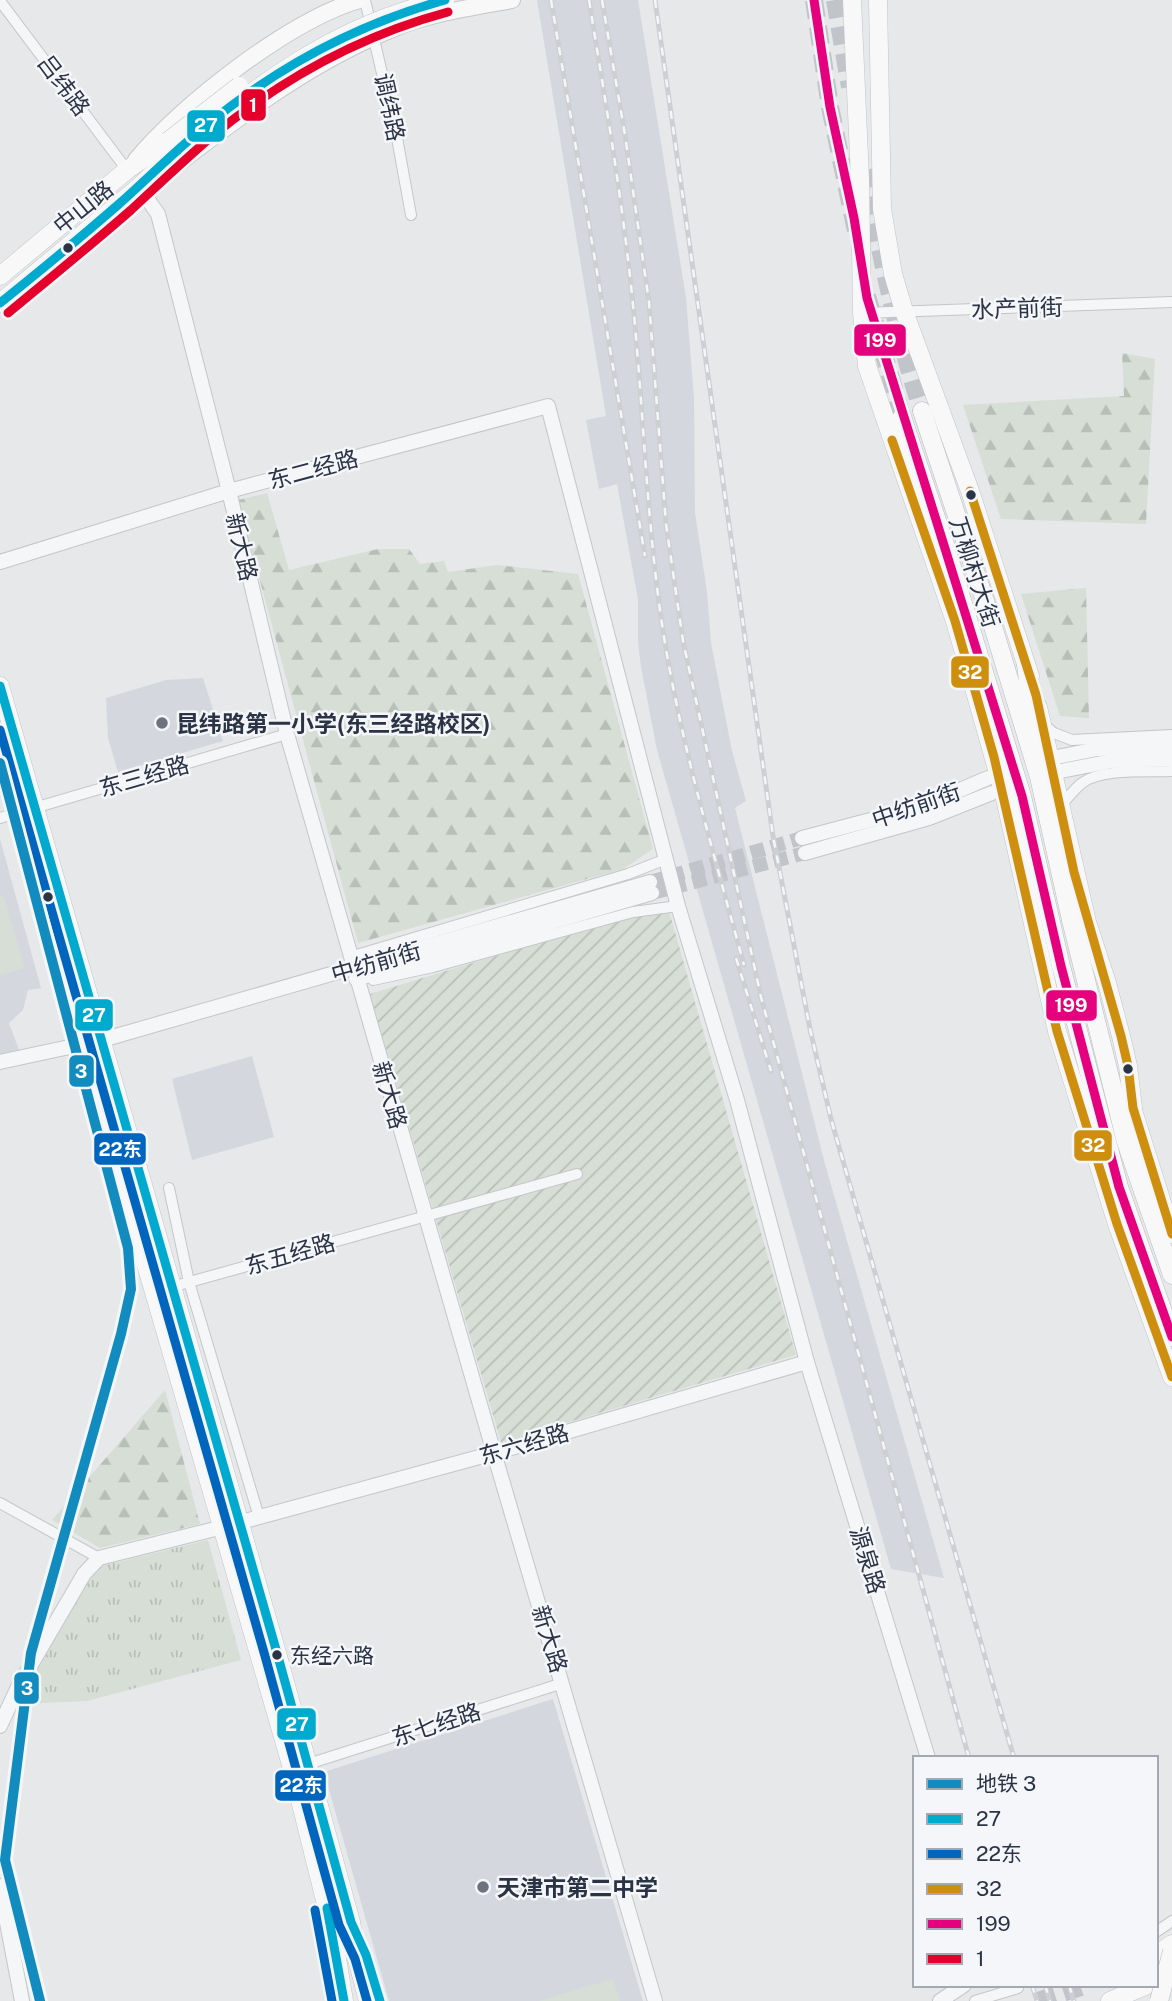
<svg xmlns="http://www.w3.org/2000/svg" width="1172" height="2001" viewBox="0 0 1172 2001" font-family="'Public Sans','Noto Sans SC',sans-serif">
  <defs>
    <pattern id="grass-tufts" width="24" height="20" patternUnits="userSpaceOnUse" patternTransform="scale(1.75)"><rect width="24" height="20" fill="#d6ded6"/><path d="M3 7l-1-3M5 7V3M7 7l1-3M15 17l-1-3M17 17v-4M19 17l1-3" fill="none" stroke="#b8bfb9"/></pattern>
    <pattern id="forest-firs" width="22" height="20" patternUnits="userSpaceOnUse" patternTransform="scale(1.75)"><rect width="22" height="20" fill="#d6ded6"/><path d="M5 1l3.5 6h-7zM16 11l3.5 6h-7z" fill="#b8bfb9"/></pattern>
    <pattern id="garden-furrows" width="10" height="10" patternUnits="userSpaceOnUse" patternTransform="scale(1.75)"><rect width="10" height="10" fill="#d6ded6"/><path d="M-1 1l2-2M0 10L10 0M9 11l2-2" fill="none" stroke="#b8bfb9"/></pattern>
  </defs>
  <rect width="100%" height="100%" fill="#e6e8ea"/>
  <g fill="#d4d7dd">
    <path d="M 537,0 L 638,0 L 686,298 L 694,399 L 695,513 L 707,592 L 711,643 L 732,751 L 746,801 L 735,808 L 825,1164 L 944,1578 L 891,1569 L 657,750 L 641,667 L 638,642 L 638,599 L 617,484 L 599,489 L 586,420 L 606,416 Z"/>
    <path d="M 203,678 L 223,741 L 118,772 L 108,738 L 106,698 L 166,680 Z"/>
    <path d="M 0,839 L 41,988 L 28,990 L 23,1010 L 9,1023 L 19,1050 L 0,1056 Z"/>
    <path d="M 252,1056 L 274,1137 L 192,1160 L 172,1079 Z"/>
    <path d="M 553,1699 L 643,2001 L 389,2001 L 324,1772 Z"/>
  </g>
  <path fill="url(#grass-tufts)" d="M 208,1540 L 241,1660 L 87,1701 L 18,1704 L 87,1583 L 101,1566 Z"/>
  <g fill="url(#forest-firs)">
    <path d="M 1122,353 L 1155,359 L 1146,524 L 1001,519 L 963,405 L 1124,396 Z"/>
    <path d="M 267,493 L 289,570 L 378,549 L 409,549 L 420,564 L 444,561 L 448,572 L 497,565 L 578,574 L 653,849 L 623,869 L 358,943 L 238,500 Z"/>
    <path d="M 1086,588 L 1089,718 L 1060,716 L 1021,594 Z"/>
    <path d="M 165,1390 L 200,1524 L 100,1548 L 52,1520 Z"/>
  </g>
  <path fill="url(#garden-furrows)" d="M 667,904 L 796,1355 L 501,1442 L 370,994 Z"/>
  <g fill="#d6ded6">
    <path d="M 3,895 L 25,968 L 0,975 L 0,896 Z"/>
    <path d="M 613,1979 L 620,2001 L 538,2001 Z"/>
  </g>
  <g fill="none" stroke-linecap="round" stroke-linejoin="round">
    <g stroke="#c1c4c9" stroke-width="14" stroke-dasharray="14 7" stroke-linecap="butt">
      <path d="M 650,882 L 802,838"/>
      <path d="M 652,893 L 805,853"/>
    </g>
    <path stroke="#c1c4c9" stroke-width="18" stroke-dasharray="18 9" stroke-linecap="butt" d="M 1038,2001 L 1087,1985"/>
    <g stroke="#c1c4c9" stroke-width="18" stroke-dasharray="18 9" stroke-linecap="butt">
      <path d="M 814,0 L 830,107 L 856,231"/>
      <path d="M 835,0 L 850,87"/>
      <path d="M 865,170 C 880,252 896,332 922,411"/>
      <path d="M 867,296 L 902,417"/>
    </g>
    <g stroke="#c4c6c8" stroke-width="12">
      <g id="minor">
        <path d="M 365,0 L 397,138 L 411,215"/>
        <path d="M 0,1 L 127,170"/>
        <path d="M 862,313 L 1172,302"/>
        <path d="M 1043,724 L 1054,733 L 1072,740 L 1172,735"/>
        <path d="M 1059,808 C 1066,800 1073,790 1082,783 C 1102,768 1148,772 1172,771"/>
        <path d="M 0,818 L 287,734"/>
        <path d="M 350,957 L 628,874 L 666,859"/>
        <path d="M 373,980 L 433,967 L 633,912 L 678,906"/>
        <path d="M 169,1188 L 189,1282 L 259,1517"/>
        <path d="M 168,1288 L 577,1174"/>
        <path d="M 0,1503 L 99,1558"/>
        <path d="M 308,1764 L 563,1683"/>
        <path d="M 1156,1932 L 1172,1921"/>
        <path d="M 975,2001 L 1018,1988"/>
      </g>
    </g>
    <g stroke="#c4c6c8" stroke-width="16">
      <g id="tertiary">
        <path d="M 139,187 L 158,214 L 229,491 L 287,734 L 494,1453 L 655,2001"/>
        <path d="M 0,562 L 229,491 L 548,406 L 678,906 L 737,1100 L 807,1362 L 928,1758"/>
        <path d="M 1057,757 L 1097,749 L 1172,746"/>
        <path d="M 1061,771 L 1112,761 L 1172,759"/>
        <path d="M 802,838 L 920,807 L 988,778"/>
        <path d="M 805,853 L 929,818 L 992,793"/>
        <path d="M 356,979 L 652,893"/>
        <path d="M 0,1062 L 102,1040 L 650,882"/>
        <path d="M 0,1726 L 18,1687 L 84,1574 L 99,1558 L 223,1527 L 494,1453 L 807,1362"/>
        <path d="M 0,1886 L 22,2001"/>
        <path d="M 940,2001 L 964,1985"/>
      </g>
    </g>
    <g stroke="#c4c6c8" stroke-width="18">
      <g id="secondary">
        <path d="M 136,160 C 182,104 289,21 359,0"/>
        <path d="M 153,179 L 172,168 C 244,113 316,58 402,25 C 438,12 475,7 512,0"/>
      </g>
    </g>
    <g stroke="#c2c5c8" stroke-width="19">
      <g id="primary">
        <path d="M 852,0 L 860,179 L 862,313 L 867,366 L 955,621 L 1004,794 L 1057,1031 L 1117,1224 L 1172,1377"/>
        <path d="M 878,0 L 882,209 L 893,274 L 904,311 L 970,491 L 1030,676"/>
        <path d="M 0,276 L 127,170 L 168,141"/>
        <path d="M 0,303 L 139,187 L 175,152"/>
        <path d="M 0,686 L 277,1653 L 351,1922 L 356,1955 L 368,2001"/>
        <path d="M 1038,707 L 1087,922 L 1107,983 L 1121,1036 L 1128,1066 L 1133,1108"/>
        <path d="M 0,761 L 292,1768 L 332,1928 L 344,2001"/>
        <path d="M 1129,1098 L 1172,1234"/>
        <path d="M 1156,1955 L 1172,1944"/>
        <path d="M 1110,2001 L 1147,1985"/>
      </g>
    </g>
    <g stroke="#b8bbbf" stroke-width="19">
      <g id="trunk">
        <path d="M 922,411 L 987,607 L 1039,777 L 1071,920 L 1126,1142 L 1172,1275"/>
        <path d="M 902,417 L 943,538 L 1022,796 L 1061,966 L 1119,1187 L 1172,1337"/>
        <path d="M 1026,664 L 1034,732"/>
      </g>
    </g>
    <use href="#minor" stroke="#f5f6f7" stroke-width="10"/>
    <use href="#tertiary" stroke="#f5f6f7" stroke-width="14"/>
    <use href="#secondary" stroke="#f8f8f8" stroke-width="16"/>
    <use href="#primary" stroke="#f8f8f8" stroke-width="18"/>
    <use href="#trunk" stroke="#f8f8f8" stroke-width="18"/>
    <g stroke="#cecfd2" stroke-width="5">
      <g id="rail">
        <path d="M 551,0 L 645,556"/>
        <path d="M 589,0 C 606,105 624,209 634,315 C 644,420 647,526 663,631 C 681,745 714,854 744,965"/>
        <path d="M 602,0 L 625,135 L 649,302 L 666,524 L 683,641 L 761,997 L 969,1758"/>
        <path d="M 655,0 L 773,836 L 810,1029 L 831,1119 L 1014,1758"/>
        <path d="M 736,958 L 771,1071"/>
        <path d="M 1032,1985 L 1037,2001"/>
        <path d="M 1045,1985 L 1050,2001"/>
        <path d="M 1069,1985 L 1074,2001"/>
      </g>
    </g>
    <use href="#rail" stroke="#f4f6f9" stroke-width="2.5" stroke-dasharray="8" stroke-linecap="butt"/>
    <g stroke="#c2c5c8" stroke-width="19" stroke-linecap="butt">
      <g id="primary-bridge">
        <path d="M 168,141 L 239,86"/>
        <path d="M 175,152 C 260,84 336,24 445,0"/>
      </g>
    </g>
    <g stroke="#b8bbbf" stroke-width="19" stroke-linecap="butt">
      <path id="trunk-bridge" d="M 1159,2001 L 1172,1951"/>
    </g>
    <use href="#primary-bridge" stroke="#f8f8f8" stroke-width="18"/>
    <use href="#trunk-bridge" stroke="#f8f8f8" stroke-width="18"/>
    <g stroke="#f4f6f9" stroke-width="14">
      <g id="bus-1">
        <path d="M 0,303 C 40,271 80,238 119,204 C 147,179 173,153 202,129 C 274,69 354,25 445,0"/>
        <path d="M 0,686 L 277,1653 L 351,1922 L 366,1955 L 380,2001"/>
        <path d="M 327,1908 L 344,2001"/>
      </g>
    </g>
    <g stroke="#f4f6f9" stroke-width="14">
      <g id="bus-2">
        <path d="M 0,730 L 265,1656 L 339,1925 L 355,1959 L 367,2001"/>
        <path d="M 315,1910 L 332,2001"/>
      </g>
    </g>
    <g stroke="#f4f6f9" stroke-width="14">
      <g id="bus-3">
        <path d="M 892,440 L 955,621 L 994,757 L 1057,1031 L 1117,1224 L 1172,1377"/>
        <path d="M 970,491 L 1036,695 L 1074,872 L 1121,1036 L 1128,1066 L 1133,1108 L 1172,1234"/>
      </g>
    </g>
    <g stroke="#f4f6f9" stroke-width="14">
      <path id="bus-4" d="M 814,0 L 830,107 L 854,218 L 867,298 L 1022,796 L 1061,966 L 1119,1187 L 1172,1337"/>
    </g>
    <g stroke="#f4f6f9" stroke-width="14">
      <path id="bus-5" d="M 8,313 C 49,279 91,245 131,210 C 157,186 183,161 210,138 C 281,79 359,36 448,12"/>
    </g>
    <use href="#bus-1" stroke="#00a9ce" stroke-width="9"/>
    <use href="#bus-2" stroke="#0065bd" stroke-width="9"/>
    <use href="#bus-3" stroke="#ce8f0e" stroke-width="9"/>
    <use href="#bus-4" stroke="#e5007d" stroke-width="9"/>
    <use href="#bus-5" stroke="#e4002b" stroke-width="9"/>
    <g stroke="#f4f6f9" stroke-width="16">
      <path id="metro-1" d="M 0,763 L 128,1248 L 131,1289 L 121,1334 L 31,1653 L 5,1860 L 40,2001"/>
    </g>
    <use href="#metro-1" stroke="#128bbe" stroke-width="10"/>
  </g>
  <g fill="#2b3445" stroke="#f4f6f9" stroke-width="2.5">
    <circle cx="68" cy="248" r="6"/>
    <circle cx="971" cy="495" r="6"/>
    <circle cx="48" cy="897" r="6"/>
    <circle cx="1128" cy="1069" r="6"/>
    <circle cx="277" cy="1655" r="6"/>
  </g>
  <g fill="#6c737f" stroke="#f4f6f9" stroke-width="2.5">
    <circle cx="162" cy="723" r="7"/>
    <circle cx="483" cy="1887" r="7"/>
  </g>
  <g text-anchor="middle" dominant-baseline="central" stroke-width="5" stroke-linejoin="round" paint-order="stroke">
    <g font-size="21" fill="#2b3445" stroke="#f4f6f9" text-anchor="start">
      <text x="290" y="1655">东经六路</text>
    </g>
    <g font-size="23" fill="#2b3445" stroke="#f4f6f9">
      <text transform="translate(64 85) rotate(53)">吕纬路</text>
      <text transform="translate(390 107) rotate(78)">调纬路</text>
      <text transform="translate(83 207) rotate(-39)">中山路</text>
      <text transform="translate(1017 308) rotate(-2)">水产前街</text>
      <text transform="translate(313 469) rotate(-15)">东二经路</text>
      <text transform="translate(242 547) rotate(77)">新大路</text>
      <text transform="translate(975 572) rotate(72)">万柳村大街</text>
      <text transform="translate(144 776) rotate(-16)">东三经路</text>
      <text transform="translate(916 805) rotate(-19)">中纺前街</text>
      <text transform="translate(376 962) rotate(-16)">中纺前街</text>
      <text transform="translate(390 1095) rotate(74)">新大路</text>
      <text transform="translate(290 1254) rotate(-16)">东五经路</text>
      <text transform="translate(524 1444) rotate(-16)">东六经路</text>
      <text transform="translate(868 1560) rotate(73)">源泉路</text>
      <text transform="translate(550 1639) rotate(73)">新大路</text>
      <text transform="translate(436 1724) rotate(-18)">东七经路</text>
    </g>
    <g font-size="23" font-weight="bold" fill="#2b3445" stroke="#f4f6f9" text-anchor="start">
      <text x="176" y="723">昆纬路第一小学(东三经路校区)</text>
      <text x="497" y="1887">天津市第二中学</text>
    </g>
  </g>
  <g stroke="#f4f6f9" stroke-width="2.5">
    <rect x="240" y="88" width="27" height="34" rx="7" fill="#e4002b"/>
    <rect x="186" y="109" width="40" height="34" rx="7" fill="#00a9ce"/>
    <rect x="853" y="323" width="54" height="34" rx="7" fill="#e5007d"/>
    <rect x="950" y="655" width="40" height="34" rx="7" fill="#ce8f0e"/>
    <rect x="1045" y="989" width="53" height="33" rx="7" fill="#e5007d"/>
    <rect x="74" y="998" width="40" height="34" rx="7" fill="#00a9ce"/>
    <rect x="68" y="1054" width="27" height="34" rx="7" fill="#128bbe"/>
    <rect x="1073" y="1129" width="40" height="33" rx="7" fill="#ce8f0e"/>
    <rect x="93" y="1132" width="54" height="34" rx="7" fill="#0065bd"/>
    <rect x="13" y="1671" width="27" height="34" rx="7" fill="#128bbe"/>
    <rect x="276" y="1707" width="41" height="34" rx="7" fill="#00a9ce"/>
    <rect x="274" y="1769" width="53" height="33" rx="7" fill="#0065bd"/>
  </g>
  <g font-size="19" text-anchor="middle" font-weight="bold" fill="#fff">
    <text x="253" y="112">1</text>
    <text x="206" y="132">27</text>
    <text x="880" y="347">199</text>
    <text x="970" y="679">32</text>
    <text x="1071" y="1012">199</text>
    <text x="94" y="1022">27</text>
    <text x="81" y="1078">3</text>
    <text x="1093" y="1152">32</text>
    <text x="120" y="1156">22东</text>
    <text x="27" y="1695">3</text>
    <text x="297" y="1731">27</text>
    <text x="301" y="1792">22东</text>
  </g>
  <rect x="913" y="1756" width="245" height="231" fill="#f4f6f9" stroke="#a4a8b1" stroke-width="2"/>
  <rect x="927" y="1779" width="35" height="10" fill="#128bbe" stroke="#a4a8b1" stroke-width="2"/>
  <text x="976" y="1791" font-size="21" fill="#2b3445">地铁 3</text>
  <rect x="927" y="1814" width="35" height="10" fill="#00a9ce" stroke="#a4a8b1" stroke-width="2"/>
  <text x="976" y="1826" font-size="21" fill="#2b3445">27</text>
  <rect x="927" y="1849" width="35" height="10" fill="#0065bd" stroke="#a4a8b1" stroke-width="2"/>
  <text x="976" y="1861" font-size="21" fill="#2b3445">22东</text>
  <rect x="927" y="1884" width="35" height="10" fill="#ce8f0e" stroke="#a4a8b1" stroke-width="2"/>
  <text x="976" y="1896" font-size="21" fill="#2b3445">32</text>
  <rect x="927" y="1919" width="35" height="10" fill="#e5007d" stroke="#a4a8b1" stroke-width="2"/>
  <text x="976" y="1931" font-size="21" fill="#2b3445">199</text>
  <rect x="927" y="1954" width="35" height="10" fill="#e4002b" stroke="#a4a8b1" stroke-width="2"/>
  <text x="976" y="1966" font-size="21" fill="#2b3445">1</text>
</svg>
